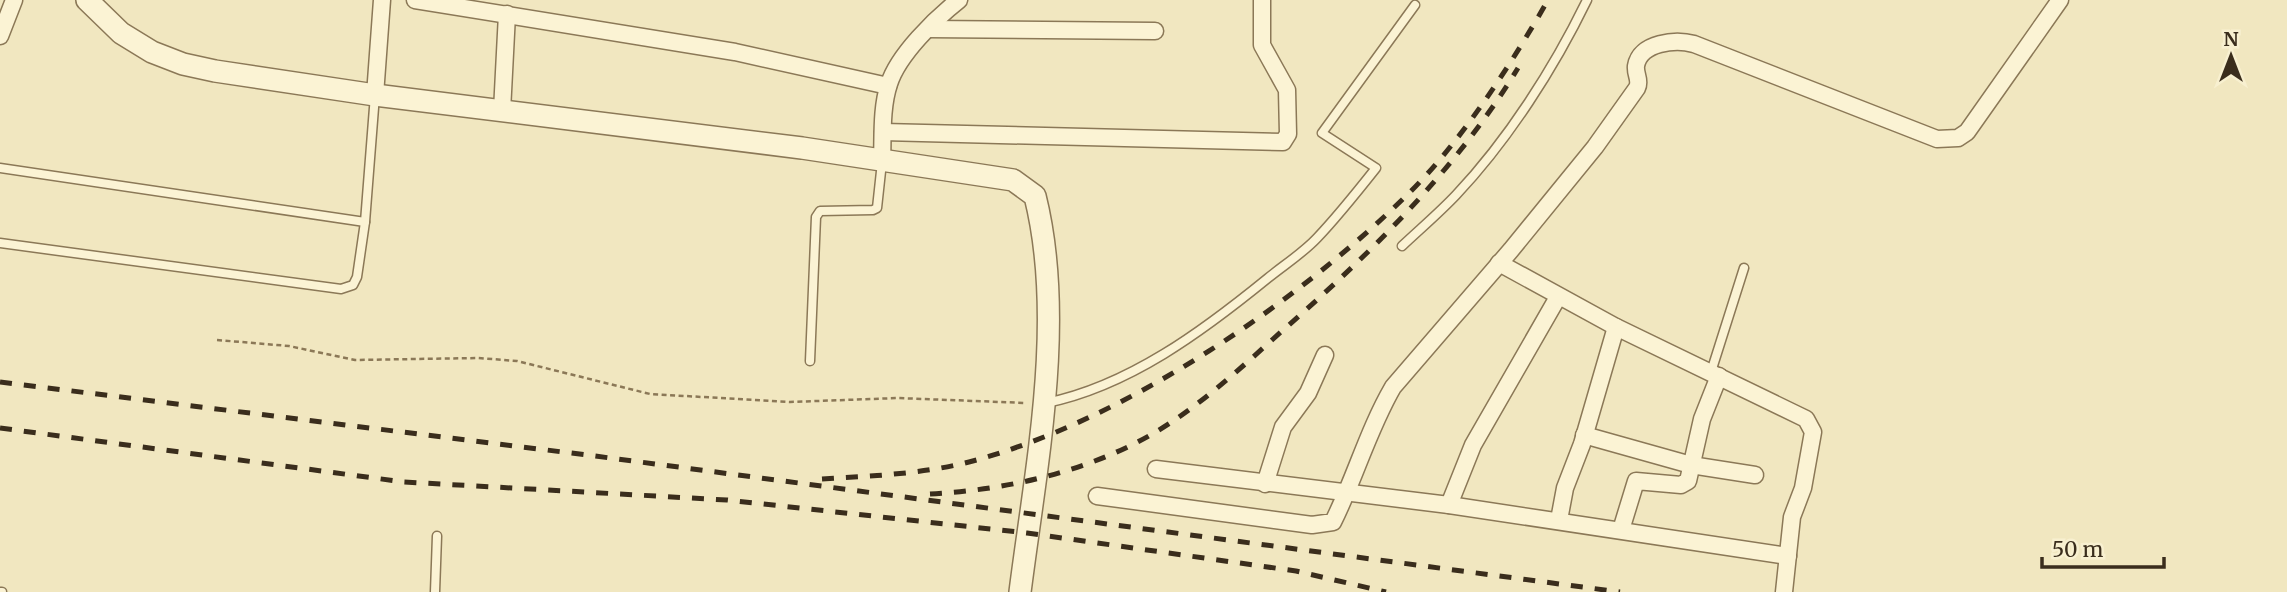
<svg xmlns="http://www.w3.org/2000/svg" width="2287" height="592" viewBox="0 0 2287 592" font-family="Merriweather,serif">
  <rect width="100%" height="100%" fill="#f1e7c0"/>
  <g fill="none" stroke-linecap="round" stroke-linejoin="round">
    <g stroke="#8b7857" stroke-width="11">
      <g id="service">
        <path d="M 0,168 L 365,222"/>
        <path d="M 0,243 L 341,289 L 353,285 L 357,277 L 365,222 L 375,95"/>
        <path d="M 1402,246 C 1420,229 1439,213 1456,195 C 1508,140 1554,68 1587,0"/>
        <path d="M 810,361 L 816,217 L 820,211 L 873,210 L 877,208 L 882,162"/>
        <path d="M 1711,372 L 1744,268"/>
        <path d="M 1046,403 C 1129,386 1203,331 1268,278 C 1284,265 1303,253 1317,238 C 1338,216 1357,192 1376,168 L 1322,133 L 1415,5"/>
        <path d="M 0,592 L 2,592"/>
        <path d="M 435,592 L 437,536"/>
      </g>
    </g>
    <g stroke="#8b7857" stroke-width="19">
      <g id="minor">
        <path d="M 415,0 L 735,52 L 888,86"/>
        <path d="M 928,29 L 1155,31"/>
        <path d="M 0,36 L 14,0"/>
        <path d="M 375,95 L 382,0"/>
        <path d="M 502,111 L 507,14"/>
        <path d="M 883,132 L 1283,142 L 1288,134 L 1287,90 L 1262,45 L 1262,0"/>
        <path d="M 882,162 C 883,137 881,108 889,84 C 898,55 935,19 959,0"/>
        <path d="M 1499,263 L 1616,327 L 1806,419 L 1813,432 L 1803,488 L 1792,517 L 1784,592"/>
        <path d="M 1584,435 L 1691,465 L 1755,475"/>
        <path d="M 1156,469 L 1449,505 L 1788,556"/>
        <path d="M 1265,484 L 1283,427 L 1308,393 L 1325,355"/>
        <path d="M 1097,496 L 1312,525 L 1333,522 C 1355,478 1368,430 1393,387 L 1511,250 L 1595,147 L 1637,88 C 1641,80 1635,75 1636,66 C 1640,42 1676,39 1694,44 L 1937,139 L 1958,138 L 1967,132 L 2060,0"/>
        <path d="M 1449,505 L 1473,445 L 1558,297"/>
        <path d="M 1559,520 L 1565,488 L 1582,444 L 1616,327"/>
        <path d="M 1621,530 L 1636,481 L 1681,485 L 1688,481 L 1702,419 L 1719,376"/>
      </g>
    </g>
    <g stroke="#8b7857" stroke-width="24">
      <path id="tertiary" d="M 87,0 L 121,33 L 152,52 L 183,64 L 215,71 L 375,95 L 802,148 L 1013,180 L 1035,196 C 1066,320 1036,466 1020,592"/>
    </g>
    <path stroke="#8b7857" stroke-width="2.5" stroke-dasharray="5 3.5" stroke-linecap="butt" d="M 217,340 L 289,346 L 355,360 L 478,358 L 517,361 L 650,394 L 790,402 L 898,398 L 1026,403"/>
    <use href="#service" stroke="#fbf3d4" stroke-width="8"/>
    <use href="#minor" stroke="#fbf3d4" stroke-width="16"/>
    <use href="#tertiary" stroke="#fbf3d4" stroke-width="21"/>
    <g stroke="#3a2d1c" stroke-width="5" stroke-dasharray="12 12" stroke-linecap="butt">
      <path d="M 0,382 L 595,456 L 1620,592"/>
      <path d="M 0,428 L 404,482 L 727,500 L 1027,533 L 1296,571 L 1386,592"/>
      <path d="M 822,479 C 871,476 922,474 969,462 C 1121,422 1293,306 1405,197 C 1459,145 1511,65 1548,0"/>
      <path d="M 930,494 C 1006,490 1087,472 1154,433 C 1200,406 1242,367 1282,331 C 1371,253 1456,170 1518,68"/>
    </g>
  </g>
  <g transform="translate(2231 56)" stroke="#f8f0d0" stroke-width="5" paint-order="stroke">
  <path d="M0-5L12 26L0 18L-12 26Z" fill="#3a2d1c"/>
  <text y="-10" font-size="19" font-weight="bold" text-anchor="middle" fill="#3a2d1c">N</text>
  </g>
  <path d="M2042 557v10h122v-10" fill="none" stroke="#3a2d1c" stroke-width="3.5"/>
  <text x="2052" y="557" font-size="21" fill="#3a2d1c" stroke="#f8f0d0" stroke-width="5" paint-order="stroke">50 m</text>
</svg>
